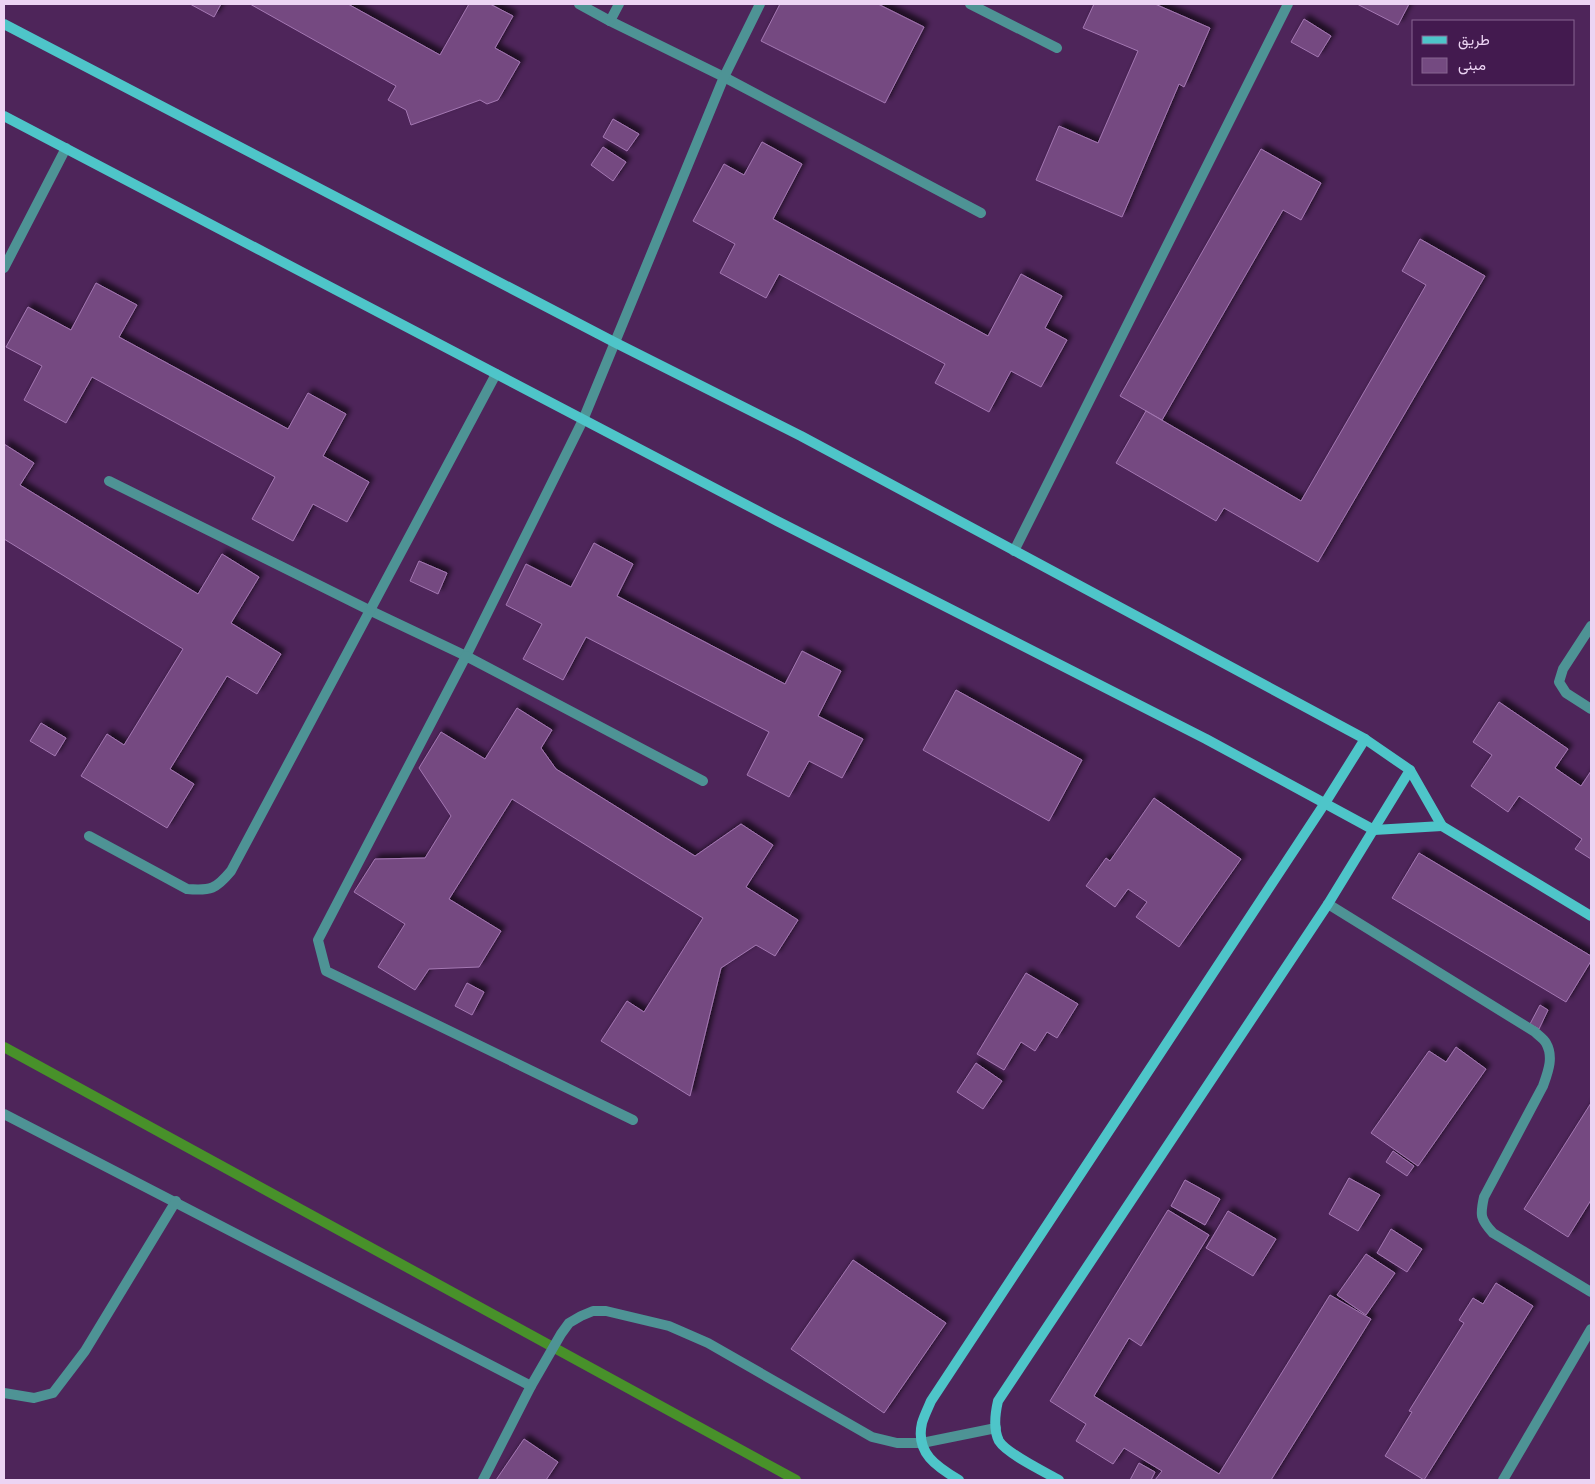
<svg xmlns="http://www.w3.org/2000/svg" width="1595" height="1484" viewBox="0 0 1595 1484" font-family="'PT Sans',Vazirmatn,sans-serif">
  <defs>
    <filter id="shadow"><feDropShadow dx="4.5" dy="-4.5" stdDeviation="2.5" flood-color="#0009"/></filter>
  </defs>
  <rect width="100%" height="100%" fill="#4e255a"/>
  <g fill="none" stroke-linecap="round" stroke-linejoin="round">
    <path stroke="#48912a" stroke-width="10" d="M 4,1047 L 796,1480"/>
  </g>
  <g fill="#744a81" stroke="#a477b2" filter="url(#shadow)">
    <path d="M 190,4 L 221,4 L 214,17 Z"/>
    <path d="M 250,4 L 348,4 L 440,55 L 469,4 L 490,4 L 513,16 L 495,48 L 520,62 L 498,100 L 487,104 L 480,100 L 411,125 L 406,110 L 388,100 L 396,86 Z"/>
    <path d="M 780,4 L 878,4 L 924,27 L 885,103 L 761,41 Z"/>
    <path d="M 1094,4 L 1155,4 L 1210,28 L 1184,87 L 1179,84 L 1122,217 L 1036,180 L 1059,126 L 1098,143 L 1138,51 L 1083,28 Z"/>
    <path d="M 1357,4 L 1409,4 L 1398,25 Z"/>
    <path d="M 1304,19 L 1331,36 L 1318,57 L 1291,42 Z"/>
    <path d="M 613,119 L 639,134 L 627,151 L 603,137 Z"/>
    <path d="M 762,142 L 802,164 L 773,219 L 988,336 L 1021,274 L 1062,296 L 1045,328 L 1067,340 L 1041,387 L 1011,371 L 989,412 L 935,383 L 945,364 L 779,274 L 766,298 L 720,273 L 735,244 L 693,221 L 724,164 L 744,175 Z"/>
    <path d="M 603,147 L 626,162 L 613,181 L 591,165 Z"/>
    <path d="M 1261,149 L 1321,183 L 1301,220 L 1283,210 L 1162,420 L 1120,396 Z"/>
    <path d="M 1420,239 L 1485,276 L 1318,562 L 1224,508 L 1216,521 L 1116,463 L 1146,411 L 1301,501 L 1426,285 L 1402,271 Z"/>
    <path d="M 96,283 L 137,305 L 119,337 L 288,429 L 308,393 L 346,414 L 323,456 L 369,482 L 347,522 L 313,504 L 293,541 L 252,519 L 275,477 L 92,377 L 66,423 L 24,400 L 42,366 L 6,347 L 28,307 L 71,330 Z"/>
    <path d="M 4,444 L 34,463 L 20,485 L 198,594 L 222,554 L 259,577 L 231,623 L 281,654 L 257,694 L 227,676 L 170,769 L 194,784 L 167,828 L 81,776 L 107,734 L 124,745 L 183,649 L 4,539 Z"/>
    <path d="M 594,543 L 633,564 L 617,596 L 785,684 L 802,651 L 841,671 L 818,716 L 863,739 L 842,778 L 809,761 L 789,797 L 747,775 L 769,732 L 586,637 L 563,680 L 523,659 L 542,624 L 506,605 L 526,564 L 571,587 Z"/>
    <path d="M 419,561 L 447,573 L 438,594 L 410,581 Z"/>
    <path d="M 956,690 L 1082,760 L 1049,821 L 923,750 Z"/>
    <path d="M 1499,702 L 1568,749 L 1555,768 L 1581,786 L 1591,771 L 1591,859 L 1575,849 L 1582,839 L 1519,796 L 1508,812 L 1471,786 L 1492,755 L 1473,742 Z"/>
    <path d="M 517,708 L 552,730 L 541,748 L 556,769 L 695,856 L 741,824 L 773,845 L 746,887 L 798,920 L 775,956 L 756,945 L 721,968 L 690,1096 L 601,1041 L 627,1001 L 644,1012 L 703,918 L 512,799 L 449,899 L 501,931 L 479,967 L 429,969 L 415,990 L 378,967 L 405,924 L 354,892 L 375,859 L 425,858 L 451,816 L 419,768 L 441,732 L 485,759 Z"/>
    <path d="M 41,723 L 66,738 L 55,756 L 30,741 Z"/>
    <path d="M 1154,798 L 1241,859 L 1179,947 L 1136,917 L 1147,902 L 1128,889 L 1115,907 L 1086,886 L 1106,858 L 1110,861 Z"/>
    <path d="M 1419,853 L 1591,956 L 1591,961 L 1566,1002 L 1392,898 Z"/>
    <path d="M 1026,973 L 1078,1004 L 1057,1038 L 1047,1032 L 1035,1051 L 1021,1042 L 1004,1070 L 977,1054 Z"/>
    <path d="M 467,983 L 484,992 L 472,1015 L 455,1006 Z"/>
    <path d="M 1540,1005 L 1548,1010 L 1539,1029 L 1530,1024 Z"/>
    <path d="M 1456,1047 L 1486,1069 L 1418,1166 L 1371,1133 L 1429,1051 L 1446,1062 Z"/>
    <path d="M 976,1063 L 1002,1081 L 983,1109 L 957,1092 Z"/>
    <path d="M 1591,1103 L 1591,1200 L 1568,1237 L 1524,1209 Z"/>
    <path d="M 1393,1151 L 1414,1166 L 1407,1176 L 1386,1162 Z"/>
    <path d="M 1349,1178 L 1380,1195 L 1358,1231 L 1329,1214 Z"/>
    <path d="M 1185,1180 L 1220,1199 L 1205,1225 L 1171,1206 Z"/>
    <path d="M 1168,1210 L 1209,1235 L 1141,1346 L 1129,1338 L 1094,1396 L 1219,1474 L 1330,1295 L 1371,1319 L 1271,1480 L 1155,1480 L 1162,1471 L 1124,1448 L 1113,1464 L 1076,1441 L 1086,1424 L 1050,1401 Z"/>
    <path d="M 1228,1211 L 1276,1239 L 1253,1276 L 1206,1248 Z"/>
    <path d="M 1391,1229 L 1422,1249 L 1407,1272 L 1377,1253 Z"/>
    <path d="M 1366,1254 L 1395,1273 L 1366,1315 L 1337,1295 Z"/>
    <path d="M 853,1260 L 946,1323 L 884,1413 L 791,1349 Z"/>
    <path d="M 1496,1283 L 1533,1306 L 1424,1480 L 1385,1456 L 1412,1412 L 1409,1411 L 1464,1323 L 1459,1320 L 1473,1298 L 1483,1304 Z"/>
    <path d="M 524,1439 L 558,1462 L 546,1480 L 496,1480 Z"/>
    <path d="M 1139,1463 L 1155,1472 L 1151,1480 L 1130,1480 Z"/>
  </g>
  <g fill="none" stroke-linecap="round" stroke-linejoin="round">
    <g stroke="#4e9395" stroke-width="10">
      <path d="M 579,4 L 610,21 L 724,77 L 981,213"/>
      <path d="M 970,4 L 1057,48"/>
      <path d="M 610,21 L 619,4"/>
      <path d="M 4,268 L 66,148"/>
      <path d="M 109,481 L 369,610 L 466,656 L 583,420 L 724,77 L 760,4"/>
      <path d="M 1014,551 L 1288,4"/>
      <path d="M 1591,626 L 1563,669 L 1559,682 L 1566,693 L 1591,709"/>
      <path d="M 89,836 L 187,889 C 211,891 216,889 231,871 L 496,374"/>
      <path d="M 1328,904 L 1535,1032 C 1538,1035 1544,1039 1546,1043 C 1554,1057 1548,1072 1543,1086 L 1484,1197 C 1480,1215 1480,1219 1493,1233 L 1591,1292"/>
      <path d="M 4,1114 L 531,1386"/>
      <path d="M 633,1120 L 326,971 L 318,940 L 466,656 L 703,781"/>
      <path d="M 4,1393 L 34,1398 L 53,1393 L 85,1351 L 176,1201"/>
      <path d="M 483,1480 L 531,1386 L 561,1334 L 569,1323 L 581,1316 L 593,1311 L 606,1311 L 669,1326 L 708,1343 L 872,1437 L 897,1443 L 922,1443 L 996,1428"/>
      <path d="M 1503,1480 L 1591,1329"/>
    </g>
    <g stroke="#4ec5c9" stroke-width="10">
      <path d="M 4,24 L 614,342 L 801,436 L 1365,739 L 1410,770 L 1442,826 L 1591,916"/>
      <path d="M 4,116 L 777,521 L 1206,739 L 1374,830 L 1442,826"/>
      <path d="M 959,1480 C 937,1467 915,1453 922,1423 C 924,1416 928,1408 931,1401 L 1325,803 L 1365,739"/>
      <path d="M 1059,1480 C 1045,1472 1007,1454 999,1441 C 993,1429 995,1414 998,1401 L 1328,904 L 1410,770"/>
    </g>
  </g>
  <rect width="1595" height="1484" fill="none" stroke="#ecd4f3" stroke-width="10"/>
  <rect x="1412" y="20" width="162" height="65" fill="#431a4f" stroke="#876491"/>
  <rect x="1422" y="36" width="25" height="8" fill="#4ec5c9" stroke="#876491"/>
  <text x="1458" y="45" font-size="15" fill="#ecd4f3">طريق</text>
  <rect x="1422" y="58" width="25" height="15" fill="#744a81" stroke="#876491"/>
  <text x="1458" y="70" font-size="15" fill="#ecd4f3">مبنى</text>
</svg>
